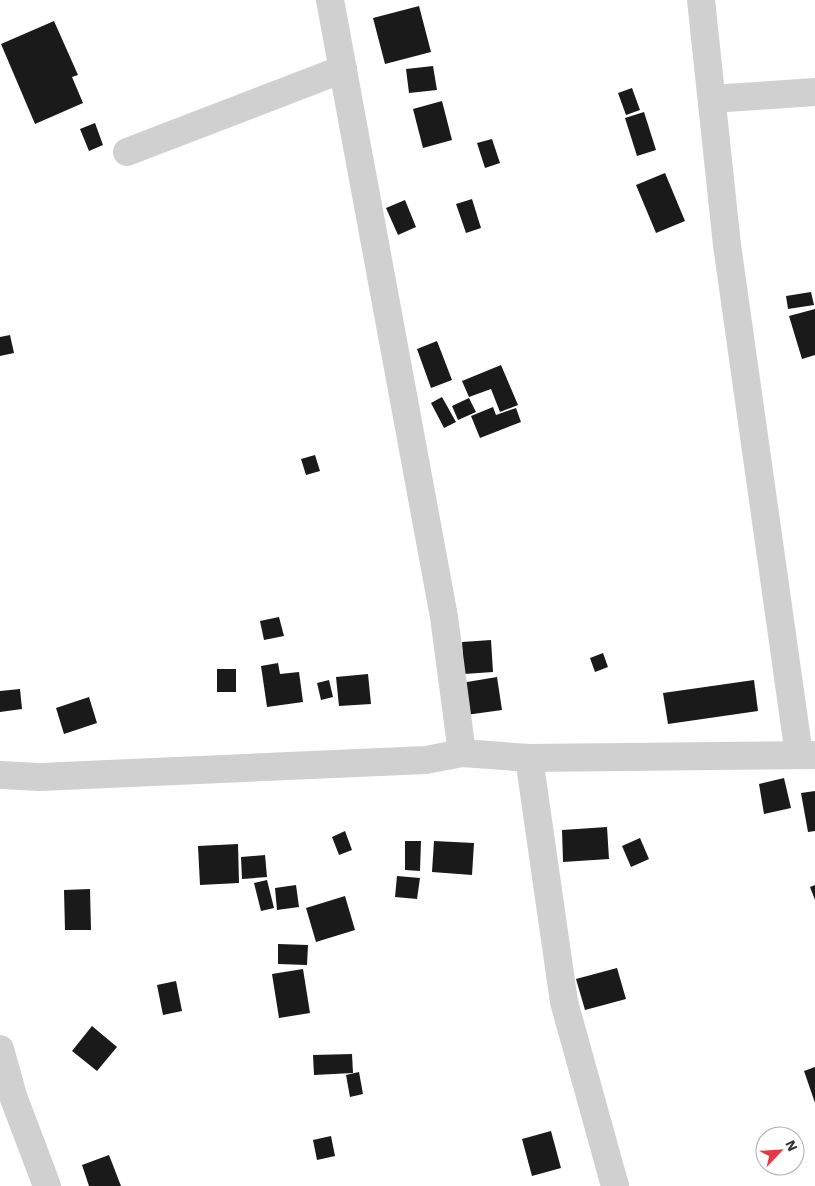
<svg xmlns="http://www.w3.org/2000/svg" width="815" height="1186" viewBox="0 0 815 1186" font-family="'Work Sans',sans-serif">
  <rect width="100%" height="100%" fill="#fff"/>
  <g fill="#1a1a1a">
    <path d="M 419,6 L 431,52 L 385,64 L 373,18 Z"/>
    <path d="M 54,21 L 78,75 L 72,77 L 83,103 L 35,124 L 1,44 Z"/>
    <path d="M 433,66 L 437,90 L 409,93 L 406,69 Z"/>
    <path d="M 632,88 L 640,110 L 626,115 L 618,93 Z"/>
    <path d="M 442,101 L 452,140 L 423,148 L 413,109 Z"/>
    <path d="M 644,112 L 656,150 L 637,156 L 625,118 Z"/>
    <path d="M 95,123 L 103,145 L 89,151 L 80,129 Z"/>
    <path d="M 492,139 L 500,163 L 485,168 L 477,143 Z"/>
    <path d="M 665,173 L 685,221 L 656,233 L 636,185 Z"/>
    <path d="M 472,199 L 481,228 L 466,233 L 456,204 Z"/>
    <path d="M 405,200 L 416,227 L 398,235 L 386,208 Z"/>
    <path d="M 811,292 L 814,305 L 788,309 L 786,296 Z"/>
    <path d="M 815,309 L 815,355 L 802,359 L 789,316 Z"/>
    <path d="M 10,335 L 14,353 L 0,356 L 0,337 Z"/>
    <path d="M 437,341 L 452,380 L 431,388 L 417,349 Z"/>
    <path d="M 501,365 L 518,405 L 500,412 L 491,389 L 469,397 L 462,381 Z"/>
    <path d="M 442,397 L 456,422 L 444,428 L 431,403 Z"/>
    <path d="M 469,398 L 476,412 L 458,420 L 452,406 Z"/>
    <path d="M 493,407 L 496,415 L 516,408 L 521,422 L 480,438 L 471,416 Z"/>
    <path d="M 315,455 L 320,471 L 306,475 L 301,459 Z"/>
    <path d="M 279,617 L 284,636 L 264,640 L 260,621 Z"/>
    <path d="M 491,640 L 493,672 L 464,674 L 462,642 Z"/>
    <path d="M 603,653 L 608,667 L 595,672 L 590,658 Z"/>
    <path d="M 278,663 L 280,674 L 299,672 L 303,702 L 267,707 L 261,666 Z"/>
    <rect x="217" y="669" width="19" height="23"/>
    <path d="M 368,674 L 371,704 L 339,706 L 336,677 Z"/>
    <path d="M 497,677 L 502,710 L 466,715 L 461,683 Z"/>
    <path d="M 329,680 L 333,697 L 321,700 L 317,683 Z"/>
    <path d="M 754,680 L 758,711 L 668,724 L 663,693 Z"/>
    <path d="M 20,689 L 22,709 L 0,712 L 0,691 Z"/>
    <path d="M 89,697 L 97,723 L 64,734 L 56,708 Z"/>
    <path d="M 784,778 L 791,808 L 764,814 L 759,784 Z"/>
    <path d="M 815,791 L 815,831 L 808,832 L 801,793 Z"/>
    <path d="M 607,827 L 609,859 L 563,862 L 562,830 Z"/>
    <path d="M 345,831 L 352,850 L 339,855 L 332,837 Z"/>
    <path d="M 640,838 L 649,859 L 631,867 L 622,846 Z"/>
    <path d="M 405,841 L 421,841 L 420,871 L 405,870 Z"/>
    <path d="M 434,841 L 474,843 L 472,875 L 432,872 Z"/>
    <path d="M 238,844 L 239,883 L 200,885 L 198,846 Z"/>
    <path d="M 265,855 L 267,877 L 242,879 L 241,857 Z"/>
    <path d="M 397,876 L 420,878 L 417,899 L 395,897 Z"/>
    <path d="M 267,880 L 274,908 L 261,911 L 254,883 Z"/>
    <path d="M 296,885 L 299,907 L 277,910 L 275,888 Z"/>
    <path d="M 815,885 L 815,900 L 810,887 Z"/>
    <path d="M 90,889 L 91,930 L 65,930 L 64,890 Z"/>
    <path d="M 345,896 L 355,930 L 316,942 L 306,908 Z"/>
    <path d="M 278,944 L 308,945 L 307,965 L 278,964 Z"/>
    <path d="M 617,968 L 626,999 L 585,1010 L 576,979 Z"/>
    <path d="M 303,969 L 310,1013 L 279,1018 L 272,974 Z"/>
    <path d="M 176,981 L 182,1011 L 163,1015 L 157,985 Z"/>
    <path d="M 92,1026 L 117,1047 L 97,1071 L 72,1051 Z"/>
    <path d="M 352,1054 L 353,1073 L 314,1075 L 313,1055 Z"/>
    <path d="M 815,1067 L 815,1103 L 804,1071 Z"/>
    <path d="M 359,1072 L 363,1094 L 350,1097 L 346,1075 Z"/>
    <path d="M 551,1131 L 561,1168 L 532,1176 L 522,1139 Z"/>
    <path d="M 331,1136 L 335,1156 L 317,1160 L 313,1140 Z"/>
    <path d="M 109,1155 L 121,1186 L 89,1186 L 82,1165 Z"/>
  </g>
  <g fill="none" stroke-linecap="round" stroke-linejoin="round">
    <g stroke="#d0d0d0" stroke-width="28">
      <path d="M 330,0 L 444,617 L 462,753"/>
      <path d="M 701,0 L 727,245 L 799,755"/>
      <path d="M 712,99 L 815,92"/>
      <path d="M 127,152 L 343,69"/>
      <path d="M 529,758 L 564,1002 L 615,1186"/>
      <path d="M 0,775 L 40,777 L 426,760 L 462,753 L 529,758 L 815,755"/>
      <path d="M 0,1049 L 13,1096 L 47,1186"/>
    </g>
  </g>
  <g transform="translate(780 1151) rotate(65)"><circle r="24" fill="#ffffff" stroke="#adadad"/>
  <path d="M0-4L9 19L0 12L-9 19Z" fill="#e63946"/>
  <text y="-8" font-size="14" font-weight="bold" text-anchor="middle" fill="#333333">N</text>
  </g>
</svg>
